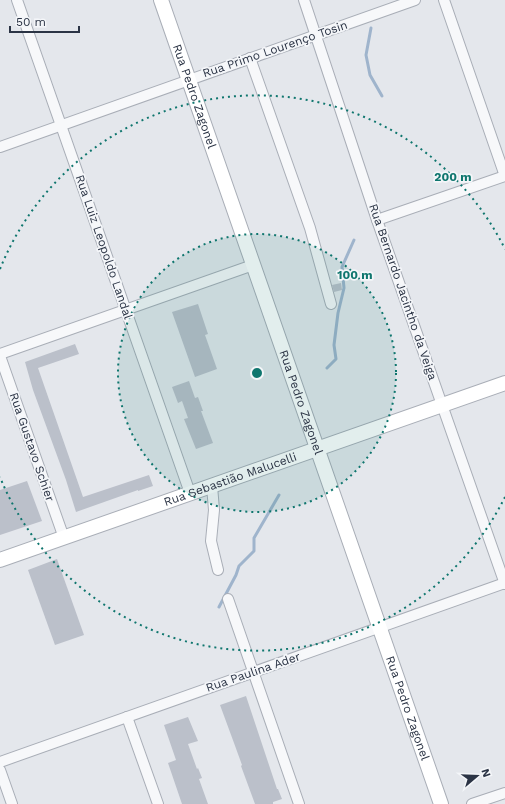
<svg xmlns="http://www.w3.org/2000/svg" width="505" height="804" viewBox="0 0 505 804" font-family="'Work Sans',sans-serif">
  <rect width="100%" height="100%" fill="#e4e7ec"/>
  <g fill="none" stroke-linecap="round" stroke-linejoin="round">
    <g stroke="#9fb4cc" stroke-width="3">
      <path d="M 371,28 L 366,55 L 370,75 L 382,96"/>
      <path d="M 327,368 L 336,359 L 334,345 L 338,313 L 344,288 L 342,267 L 354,240"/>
      <path d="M 219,607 L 236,575 L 239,566 L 254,551 L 254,538 L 279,495"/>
    </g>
  </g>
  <g fill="#bbc0ca">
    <path d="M 341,283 L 342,290 L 334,292 L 332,285 Z"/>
    <path d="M 198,304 L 208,334 L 205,335 L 217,369 L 195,377 L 172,312 Z"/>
    <path d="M 75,344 L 79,354 L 38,368 L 83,497 L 149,475 L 153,486 L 138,491 L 138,490 L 76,512 L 66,480 L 33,390 L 25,362 Z"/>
    <path d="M 189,381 L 195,398 L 198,397 L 203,411 L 201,411 L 213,443 L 196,449 L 184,419 L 188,418 L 182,401 L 178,403 L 172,387 Z"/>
    <path d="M 27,481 L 42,521 L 0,535 L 0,490 Z"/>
    <path d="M 57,559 L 84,635 L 55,645 L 28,570 Z"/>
    <path d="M 246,696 L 277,789 L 278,789 L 282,799 L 273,802 L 273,804 L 255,804 L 241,766 L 242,765 L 234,743 L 220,705 Z"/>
    <path d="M 188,717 L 198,741 L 188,744 L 197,769 L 198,768 L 202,778 L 199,779 L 208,804 L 182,804 L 168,763 L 176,760 L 164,725 Z"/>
  </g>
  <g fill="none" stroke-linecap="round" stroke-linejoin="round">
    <g stroke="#a9aeb7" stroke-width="12">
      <g id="street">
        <path d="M 17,0 L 190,493"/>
        <path d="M 304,0 L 377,220 L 505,584"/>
        <path d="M 444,0 L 505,176"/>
        <path d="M 250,58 L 310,228 L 331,304"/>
        <path d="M 0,147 L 415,0"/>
        <path d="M 377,220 L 505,176"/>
        <path d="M 0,354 L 253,265"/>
        <path d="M 0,356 L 64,538"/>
        <path d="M 212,486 L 214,510 L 211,541 L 218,570"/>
        <path d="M 228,599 L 299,804"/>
        <path d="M 127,717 L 158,804"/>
        <path d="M 0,762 L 505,583"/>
        <path d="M 0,770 L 12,804"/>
        <path d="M 472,804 L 505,793"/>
      </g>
    </g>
    <g stroke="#a9aeb7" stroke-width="16">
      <g id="secondary">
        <path id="s1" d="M 161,0 L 441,804"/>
        <path id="s2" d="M 0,560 L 505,383"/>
      </g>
    </g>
    <use href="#street" stroke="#f7f8fa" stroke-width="10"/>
    <use href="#secondary" stroke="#fff" stroke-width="14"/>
  </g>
  <circle cx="257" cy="373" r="139" fill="#0f766e" fill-opacity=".12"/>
  <g fill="none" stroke="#0f766e" stroke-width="2" stroke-dasharray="2 4">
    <circle cx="257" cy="373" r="139"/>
    <path d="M505 497A277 277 0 0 1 0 477M0 269A277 277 0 0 1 505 249"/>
  </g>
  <g text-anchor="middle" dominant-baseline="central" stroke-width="3.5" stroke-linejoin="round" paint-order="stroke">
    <g font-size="12" fill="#2b3445" stroke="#f4f6f9">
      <text transform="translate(275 49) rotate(-19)">Rua Primo Lourenço Tosin</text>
      <text stroke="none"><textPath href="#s1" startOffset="102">Rua Pedro Zagonel</textPath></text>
      <text transform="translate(104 247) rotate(71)">Rua Luiz Leopoldo Landal</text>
      <text transform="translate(403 292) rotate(71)">Rua Bernardo Jacintho da Veiga</text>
      <text stroke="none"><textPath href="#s1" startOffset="426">Rua Pedro Zagonel</textPath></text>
      <text transform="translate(32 447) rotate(71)">Rua Gustavo Schier</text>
      <text stroke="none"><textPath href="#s2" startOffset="244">Rua Sebastião Malucelli</textPath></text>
      <text transform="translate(253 672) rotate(-19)">Rua Paulina Ader</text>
      <text stroke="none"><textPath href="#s1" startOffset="750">Rua Pedro Zagonel</textPath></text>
    </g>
  </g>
  <circle cx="257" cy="373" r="6" fill="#0f766e" stroke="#f4f6f9" stroke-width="2"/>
  <g font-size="12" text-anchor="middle" font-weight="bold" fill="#0f766e" stroke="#f4f6f9" stroke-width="3.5" stroke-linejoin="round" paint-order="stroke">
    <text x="453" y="181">200 m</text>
    <text x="355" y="279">100 m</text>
  </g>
  <g transform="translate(477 776) rotate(71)" stroke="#f4f6f9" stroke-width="3" paint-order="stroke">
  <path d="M0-3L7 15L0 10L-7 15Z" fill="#2b3445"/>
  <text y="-6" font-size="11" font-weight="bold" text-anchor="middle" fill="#2b3445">N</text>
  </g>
  <path d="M10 26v6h69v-6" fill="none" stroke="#2b3445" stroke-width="2"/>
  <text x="16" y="26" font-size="12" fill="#2b3445" stroke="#f4f6f9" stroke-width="3" paint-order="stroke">50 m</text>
</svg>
